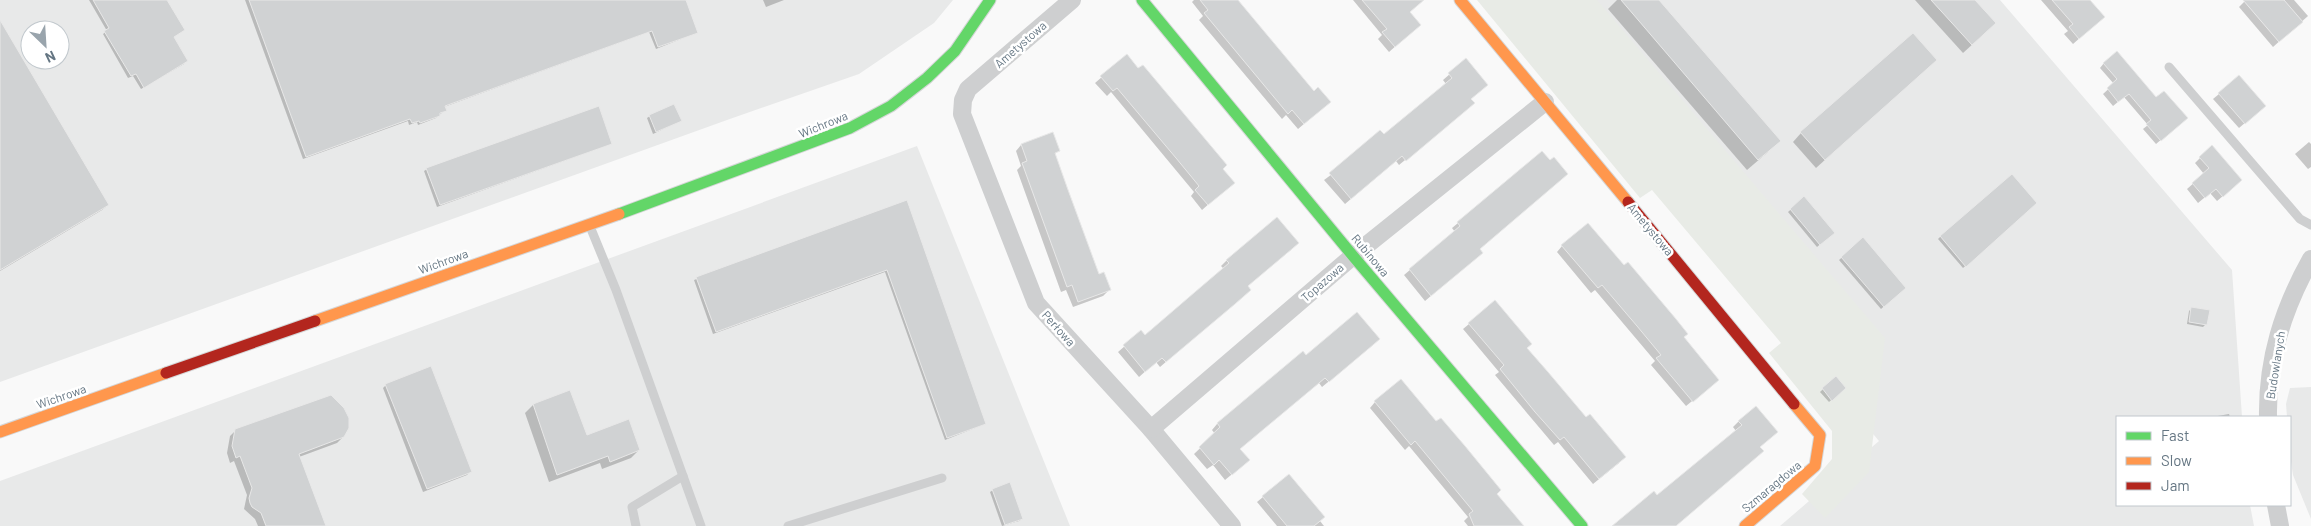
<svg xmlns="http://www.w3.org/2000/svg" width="2311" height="526" viewBox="0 0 2311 526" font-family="Barlow,sans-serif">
  <rect width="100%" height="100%" fill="#f9f9f9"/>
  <g fill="#e8e9e9" fill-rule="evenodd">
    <path d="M 0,0 L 953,0 L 934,23 L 859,74 L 727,120 L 0,382 ZM 30,30 L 60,30 L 60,60 L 30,60 Z"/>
    <path d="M 1507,0 L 2000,0 L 2232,270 L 2242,417 L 2117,417 L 2117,505 L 2250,505 L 2254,526 L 1780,526 L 1879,441 Z"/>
    <path d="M 917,146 L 1070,526 L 0,526 L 0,481 Z"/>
    <path d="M 2311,387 L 2311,519 L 2293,475 L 2290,455 L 2290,417 L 2287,417 L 2286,404 L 2290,388 Z"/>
  </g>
  <path fill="#e8ebe6" d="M 1477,0 L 1597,0 L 1885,338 L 1869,472 L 1825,518 L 1802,494 L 1832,459 L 1832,431 L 1769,353 L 1781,343 L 1652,190 L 1640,198 Z"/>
  <g fill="#0003">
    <path d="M 89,0 L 165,0 L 173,37 L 184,64 L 141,89 L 133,76 L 128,78 L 103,34 L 107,31 Z"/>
    <path d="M 245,0 L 684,0 L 696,33 L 656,49 L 649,32 L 444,107 L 445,110 L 436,118 L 418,125 L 417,122 L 409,125 L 408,121 L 303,159 Z"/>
    <path d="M 763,0 L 784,0 L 766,7 Z"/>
    <path d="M 1194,0 L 1237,0 L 1323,108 L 1298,129 L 1286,115 L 1282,119 L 1199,20 L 1203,16 L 1192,2 Z"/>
    <path d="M 1353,0 L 1406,0 L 1414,30 L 1389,52 L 1378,39 L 1382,35 Z"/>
    <path d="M 1617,0 L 1658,0 L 1768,152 L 1747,170 L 1608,9 Z"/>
    <path d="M 1915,0 L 1973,0 L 1986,32 L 1963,53 Z"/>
    <path d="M 2041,0 L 2088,0 L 2097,23 L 2073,44 L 2064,34 L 2068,31 Z"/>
    <path d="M 2246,0 L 2294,0 L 2308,16 L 2273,47 L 2239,7 Z"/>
    <path d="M 0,21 L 108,205 L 102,210 L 0,271 Z"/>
    <path d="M 1126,56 L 1221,169 L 1227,188 L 1202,210 L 1191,196 L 1194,192 L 1111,92 L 1107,96 L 1095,83 Z"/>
    <path d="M 1466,60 L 1470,100 L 1467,109 L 1399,165 L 1396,161 L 1345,204 L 1324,180 L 1384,136 L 1446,84 L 1443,80 Z"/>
    <path d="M 1936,60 L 1816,168 L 1793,142 L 1801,133 Z"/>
    <path d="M 2104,63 L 2182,122 L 2156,144 L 2143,129 L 2148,125 L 2124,97 L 2113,106 L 2103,94 L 2114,84 L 2100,68 Z"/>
    <path d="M 2219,94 L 2259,111 L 2239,128 L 2213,99 Z"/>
    <path d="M 650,116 L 680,121 L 653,134 L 647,118 Z"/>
    <path d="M 1052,134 L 1058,151 L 1054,155 L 1098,275 L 1109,290 L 1103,296 L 1073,307 L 1066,290 L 1061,292 L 1017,170 L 1021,166 L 1016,151 L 1021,145 Z"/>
    <path d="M 2309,142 L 2311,144 L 2311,167 L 2308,169 L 2295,154 Z"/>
    <path d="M 611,144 L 437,207 L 424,171 L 427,169 Z"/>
    <path d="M 2200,158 L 2235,186 L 2217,201 L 2210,193 L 2198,203 L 2187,189 L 2204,174 L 2195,163 Z"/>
    <path d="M 1804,198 L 1831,235 L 1817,247 L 1788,212 Z"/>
    <path d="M 906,202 L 985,424 L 945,440 L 885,272 L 713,334 L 694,280 Z"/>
    <path d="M 2036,203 L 1963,268 L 1938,239 L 1941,236 Z"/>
    <path d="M 1458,223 L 1478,249 L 1476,258 L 1425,301 L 1404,275 L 1455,232 L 1452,228 Z"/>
    <path d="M 1863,239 L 1905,288 L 1881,309 L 1839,260 Z"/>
    <path d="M 1562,246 L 1623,267 L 1682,337 L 1712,385 L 1686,406 L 1651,365 L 1655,361 L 1595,290 L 1591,293 L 1557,252 Z"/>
    <path d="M 1292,249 L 1247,286 L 1244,295 L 1160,367 L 1156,362 L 1139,377 L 1118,352 L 1141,332 L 1144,336 L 1224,269 L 1221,266 L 1227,260 Z"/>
    <path d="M 2192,308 L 2206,324 L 2203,327 L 2187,324 L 2189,311 Z"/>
    <path d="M 1469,324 L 1526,348 L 1619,463 L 1593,484 L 1558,442 L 1554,445 L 1495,375 L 1499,372 L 1463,329 Z"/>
    <path d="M 1373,345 L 1322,387 L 1319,383 L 1239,449 L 1242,466 L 1225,480 L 1213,465 L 1207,469 L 1194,454 L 1215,434 L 1212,430 L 1217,424 L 1306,357 Z"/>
    <path d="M 1836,377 L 1845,388 L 1829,402 L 1820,392 Z"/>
    <path d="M 386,385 L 470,472 L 467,475 L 423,492 L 383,388 Z"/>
    <path d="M 569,392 L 586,437 L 639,450 L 631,458 L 602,469 L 600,463 L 549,482 L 525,413 L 533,405 Z"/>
    <path d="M 1375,402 L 1495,494 L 1522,526 L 1468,526 L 1464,521 L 1468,517 L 1409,446 L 1405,450 L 1370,408 Z"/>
    <path d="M 2229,414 L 2230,417 L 2212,417 Z"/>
    <path d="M 1739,421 L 1776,432 L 1674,526 L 1614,526 L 1657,497 L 1736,431 L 1733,427 Z"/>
    <path d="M 236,430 L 343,437 L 337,443 L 299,457 L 325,526 L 258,526 L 255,519 L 244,509 L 247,495 L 234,461 L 230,463 L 227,453 L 230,436 Z"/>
    <path d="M 993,490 L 1022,519 L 1019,521 L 1002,526 L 990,492 Z"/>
    <path d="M 1263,497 L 1320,521 L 1324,526 L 1277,526 L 1257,502 Z"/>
  </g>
  <g fill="#d0d2d3" stroke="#e8e8e8">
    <path d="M 93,0 L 167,0 L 185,30 L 174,37 L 188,61 L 144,88 L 136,74 L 131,76 L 104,31 L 109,28 Z"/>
    <path d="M 249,0 L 686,0 L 698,33 L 658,47 L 652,31 L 445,106 L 447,111 L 440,113 L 440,116 L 420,123 L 419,121 L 412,123 L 410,119 L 306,157 Z"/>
    <path d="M 1200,0 L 1238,0 L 1314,91 L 1318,87 L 1331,102 L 1304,124 L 1292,110 L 1288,114 L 1204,13 L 1208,10 Z"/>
    <path d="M 1362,0 L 1424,0 L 1410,12 L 1421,25 L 1395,47 L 1382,32 L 1387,29 Z"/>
    <path d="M 1621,0 L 1659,0 L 1781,141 L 1758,160 Z"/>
    <path d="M 1931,0 L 1975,0 L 1996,23 L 1972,45 Z"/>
    <path d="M 2052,0 L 2090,0 L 2105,17 L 2079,39 L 2069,27 L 2073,24 Z"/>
    <path d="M 2243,0 L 2284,0 L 2303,22 L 2279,42 Z"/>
    <path d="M 0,20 L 109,205 L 0,270 Z"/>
    <path d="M 1913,33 L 1937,60 L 1825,160 L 1800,132 Z"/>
    <path d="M 2117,51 L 2156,97 L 2164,91 L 2188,118 L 2161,141 L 2146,124 L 2151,120 L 2129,94 L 2118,102 L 2107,88 L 2117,79 L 2103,63 Z"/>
    <path d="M 1127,54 L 1138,68 L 1143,65 L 1227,165 L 1223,169 L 1235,183 L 1208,205 L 1195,190 L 1199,186 L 1176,158 L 1117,88 L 1113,91 L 1100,76 Z"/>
    <path d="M 1466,58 L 1488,85 L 1471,99 L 1475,103 L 1406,161 L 1402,156 L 1351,199 L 1329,173 L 1380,130 L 1384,134 L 1452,78 L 1448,73 Z"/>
    <path d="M 2239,75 L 2266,106 L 2245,124 L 2218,93 Z"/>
    <path d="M 674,104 L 682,121 L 656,132 L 649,115 Z"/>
    <path d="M 599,106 L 612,144 L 440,205 L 426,168 Z"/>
    <path d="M 1053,132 L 1060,151 L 1055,153 L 1067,187 L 1099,274 L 1104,272 L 1111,290 L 1078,302 L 1072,285 L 1067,287 L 1022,163 L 1027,161 L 1021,144 Z"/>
    <path d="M 2212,145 L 2242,180 L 2223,197 L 2216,189 L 2205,198 L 2192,183 L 2209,168 L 2199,157 Z"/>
    <path d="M 1542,151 L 1550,160 L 1554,157 L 1568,174 L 1480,249 L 1483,253 L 1431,296 L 1409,269 L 1460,226 L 1457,222 Z"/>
    <path d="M 2012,174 L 2037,203 L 1966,267 L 1940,236 Z"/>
    <path d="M 1804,196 L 1835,233 L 1820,245 L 1790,209 Z"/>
    <path d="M 907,200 L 986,424 L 947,438 L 887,270 L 716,332 L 696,277 Z"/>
    <path d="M 1277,217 L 1299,243 L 1248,286 L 1251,290 L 1235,304 L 1166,362 L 1162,358 L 1145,372 L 1123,345 L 1141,330 L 1145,335 L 1195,292 L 1229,263 L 1226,260 Z"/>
    <path d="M 1588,223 L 1624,265 L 1628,262 L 1676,319 L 1688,334 L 1684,337 L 1719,380 L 1693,402 L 1656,358 L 1661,355 L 1637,326 L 1602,285 L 1598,288 L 1561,245 Z"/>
    <path d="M 1863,237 L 1906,288 L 1884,307 L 1841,257 Z"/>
    <path d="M 1495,300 L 1532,344 L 1527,348 L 1548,372 L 1586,417 L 1590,414 L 1626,457 L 1599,479 L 1564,437 L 1560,440 L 1535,412 L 1500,369 L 1504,365 L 1468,323 Z"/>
    <path d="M 2191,307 L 2210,310 L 2207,325 L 2189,322 Z"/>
    <path d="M 1357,312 L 1380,339 L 1329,382 L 1325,378 L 1240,449 L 1250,460 L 1232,475 L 1219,460 L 1214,465 L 1199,447 L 1220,427 L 1217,423 L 1303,351 L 1306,355 Z"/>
    <path d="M 431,366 L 472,472 L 427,489 L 385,384 Z"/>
    <path d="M 1836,376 L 1846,388 L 1832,401 L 1822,388 Z"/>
    <path d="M 1401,379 L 1436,421 L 1441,418 L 1465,446 L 1501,490 L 1497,494 L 1524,526 L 1474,526 L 1469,514 L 1473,511 L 1415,441 L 1411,445 L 1374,401 Z"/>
    <path d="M 570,390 L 587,435 L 629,419 L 640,450 L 610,462 L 608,456 L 557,475 L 533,404 Z"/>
    <path d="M 331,395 L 344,408 L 349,418 L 349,428 L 344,437 L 299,454 L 326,526 L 266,526 L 261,513 L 252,507 L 250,503 L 249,498 L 252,488 L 240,456 L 236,458 L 232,446 L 235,429 Z"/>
    <path d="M 1756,406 L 1778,432 L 1760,447 L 1764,451 L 1676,526 L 1612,526 L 1654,491 L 1657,495 L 1742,425 L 1738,421 Z"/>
    <path d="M 1289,474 L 1325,517 L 1314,526 L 1287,526 L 1262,496 Z"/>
    <path d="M 1010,482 L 1023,519 L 1005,525 L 992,489 Z"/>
  </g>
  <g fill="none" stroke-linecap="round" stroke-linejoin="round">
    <g stroke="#d5d6d7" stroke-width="13">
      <g id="fast">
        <path d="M 1142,0 L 1353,256 L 1582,526"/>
        <path d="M 619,214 L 850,128 L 891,106 L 927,78 L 955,51 L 990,0"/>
      </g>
    </g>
    <g stroke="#d5d6d7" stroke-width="13">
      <g id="slow">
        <path d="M 1460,0 L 1628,202"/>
        <path d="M 315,321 L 619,214"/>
        <path d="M 0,432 L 166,373"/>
        <path d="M 1745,526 L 1815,466 L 1820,435 L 1794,404"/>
      </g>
    </g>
    <g stroke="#d5d6d7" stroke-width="13">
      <g id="jam">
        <path d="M 1628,202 L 1794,404"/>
        <path d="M 166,373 L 315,321"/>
      </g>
    </g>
    <g stroke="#cecfd0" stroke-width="9">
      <path d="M 2169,67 L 2300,219 L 2311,225"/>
      <path d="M 589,224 L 616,290 L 701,526"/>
      <path d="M 636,526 L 632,507 L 683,476"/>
      <path d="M 788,526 L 942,478"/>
    </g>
    <g stroke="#cecfd0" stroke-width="18">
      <path d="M 1072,0 L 968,89 L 963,100 L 962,114 L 1036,303 L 1151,429 L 1232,526"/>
      <path d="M 2268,417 C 2267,359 2283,309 2311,259"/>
      <path d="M 1151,429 L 1353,256 L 1545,102"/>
      <path d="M 2276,505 L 2280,526"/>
    </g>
    <use href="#fast" stroke="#63d668" stroke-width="11"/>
    <use href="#slow" stroke="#ff974d" stroke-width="11"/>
    <use href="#jam" stroke="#b3261e" stroke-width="11"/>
  </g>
  <g text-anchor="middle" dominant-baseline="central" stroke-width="5" stroke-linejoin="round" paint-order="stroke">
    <g font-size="12" fill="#657683" stroke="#fff">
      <text transform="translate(1020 44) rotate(-41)">Ametystowa</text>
      <text transform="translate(823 124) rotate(-22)">Wichrowa</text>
      <text transform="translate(1651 229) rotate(50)">Ametystowa</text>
      <text transform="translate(1371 255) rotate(50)">Rubinowa</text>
      <text transform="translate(443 261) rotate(-20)">Wichrowa</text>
      <text transform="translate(1322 282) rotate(-41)">Topazowa</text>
      <text transform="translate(1059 328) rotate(48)">Perłowa</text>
      <text transform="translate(2275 365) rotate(-81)">Budowlanych</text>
      <text transform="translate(61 396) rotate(-19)">Wichrowa</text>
      <text transform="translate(1771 486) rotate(-40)">Szmaragdowa</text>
    </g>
  </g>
  <rect x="2116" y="416" width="175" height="90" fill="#ffffff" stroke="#c1c8cd"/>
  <rect x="2126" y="432" width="25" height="8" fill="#63d668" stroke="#c1c8cd"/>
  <text x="2161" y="441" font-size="15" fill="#657683">Fast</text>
  <rect x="2126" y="457" width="25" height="8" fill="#ff974d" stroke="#c1c8cd"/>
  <text x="2161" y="466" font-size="15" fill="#657683">Slow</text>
  <rect x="2126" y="482" width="25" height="8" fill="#b3261e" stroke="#c1c8cd"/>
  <text x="2161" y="491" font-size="15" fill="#657683">Jam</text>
  <g transform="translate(45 45) rotate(155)"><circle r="24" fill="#ffffff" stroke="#c1c8cd"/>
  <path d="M0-4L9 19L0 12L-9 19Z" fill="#99a4ac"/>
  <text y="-8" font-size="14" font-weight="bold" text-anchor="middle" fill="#657683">N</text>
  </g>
</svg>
